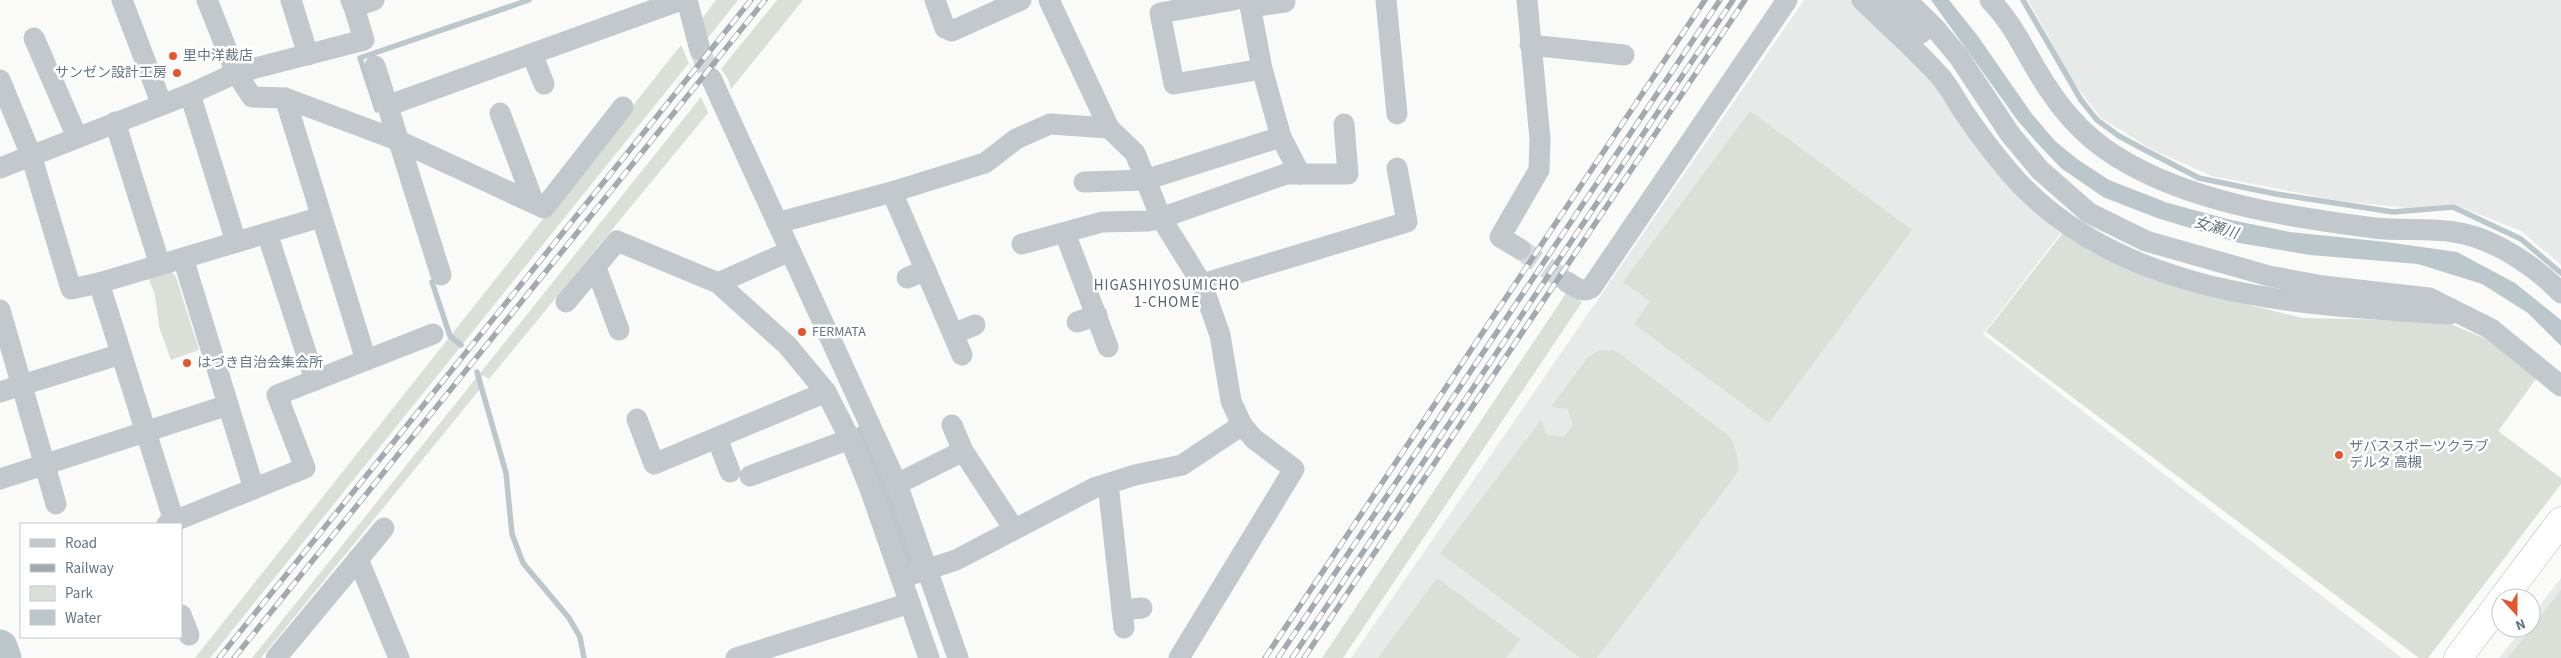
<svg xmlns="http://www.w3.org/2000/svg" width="2561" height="658" viewBox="0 0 2561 658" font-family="'Source Sans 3','Noto Sans JP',sans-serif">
  <rect width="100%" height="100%" fill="#fafaf8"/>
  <g fill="#e8e9e9">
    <path d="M 1804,0 L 1854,0 L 1923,65 L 2062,231 L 1983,334 L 2402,658 L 1351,658 Z"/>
    <path d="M 2028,0 L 2561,0 L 2561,265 L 2521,231 L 2453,204 L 2409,208 L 2340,201 L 2212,176 L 2153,150 L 2101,118 L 2073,82 Z"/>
    <path d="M 2561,578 L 2561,658 L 2499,658 L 2523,628 L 2531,628 L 2531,617 Z"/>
  </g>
  <g fill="#dadfd7">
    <path d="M 716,0 L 738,0 L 708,38 L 701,20 Z"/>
    <path d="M 777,0 L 803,0 L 731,89 L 728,79 L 721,69 Z"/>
    <path d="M 681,45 L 689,63 L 210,658 L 195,658 Z"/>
    <path d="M 701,97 L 708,113 L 489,379 L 483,375 L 478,381 L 480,389 L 261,658 L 252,658 Z"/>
    <path d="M 1750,111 L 1912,230 L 1769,423 L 1634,324 L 1650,301 L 1623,282 Z"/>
    <path d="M 2065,230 L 2221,298 L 2302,318 L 2443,321 L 2489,340 L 2536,379 L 2498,431 L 2561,478 L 2561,484 L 2428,658 L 2419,658 L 1986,332 Z"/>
    <path d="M 171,271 L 176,277 L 199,350 L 171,360 L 159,326 L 155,295 L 149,279 Z"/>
    <path d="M 1567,292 L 1582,302 L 1343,658 L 1322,658 Z"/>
    <path d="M 1600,350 L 1613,350 L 1619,353 L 1729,436 C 1736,447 1739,458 1738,472 L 1597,658 L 1580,658 L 1440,553 L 1541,420 L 1547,435 L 1564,437 L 1573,424 L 1567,409 L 1551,407 L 1588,357 Z"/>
    <path d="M 1437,578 L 1520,639 L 1506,658 L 1378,658 Z"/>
    <path d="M 2561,590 L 2561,658 L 2508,658 Z"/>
  </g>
  <path fill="#bbc7cb" d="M 1931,0 L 1949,0 L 1977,35 L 2032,114 L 2055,141 L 2077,159 L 2109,180 L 2168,203 L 2231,220 L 2290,232 L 2386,242 L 2457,252 L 2515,283 L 2561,320 L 2561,346 L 2528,313 L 2482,284 L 2418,264 L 2310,255 L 2239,243 L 2157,218 L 2103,197 L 2061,168 L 2040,146 L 2018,121 Z"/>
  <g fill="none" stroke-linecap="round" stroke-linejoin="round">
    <g stroke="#bbc7cb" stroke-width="5.5">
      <path d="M 2023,0 L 2081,100 L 2097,120 L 2119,136 L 2145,150 L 2199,178 L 2276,194 L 2393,212 L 2453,207 L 2521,239 L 2561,273"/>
      <path d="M 377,110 L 360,58 L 529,0"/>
      <path d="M 432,282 L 450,336 L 461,345"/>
      <path d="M 477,372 L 506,473 L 512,534 L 523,563 L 569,618 L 580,637 L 584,658"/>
    </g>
    <g stroke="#bbc7cb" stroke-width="35">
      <path d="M 867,442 L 885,481 L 913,562"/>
      <path d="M 0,647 L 4,658"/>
    </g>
    <g stroke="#d5d9db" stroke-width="21" stroke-dasharray="21 11" stroke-linecap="butt">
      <path d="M 700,50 L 711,78"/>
      <path d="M 1520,249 L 1567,282"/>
    </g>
    <g stroke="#b4b9bd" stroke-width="29">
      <g id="highway">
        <path d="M 2503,598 L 2561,521"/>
        <path d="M 2458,658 L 2501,601"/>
      </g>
    </g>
    <g stroke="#c3c8cc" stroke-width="21">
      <path d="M 122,0 L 162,105"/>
      <path d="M 207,0 L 236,73 L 252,97 L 285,98 L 397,140 L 544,208 L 623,107"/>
      <path d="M 291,0 L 308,55"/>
      <path d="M 351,0 L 354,7 L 374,0"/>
      <path d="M 687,0 L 700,50"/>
      <path d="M 935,0 L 945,28 L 952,31 L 1021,0"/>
      <path d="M 1234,0 L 1160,13 L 1174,84 L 1262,69"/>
      <path d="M 1249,0 L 1262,69 L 1281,137 L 1300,174"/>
      <path d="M 1386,0 L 1397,114"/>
      <path d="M 1862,0 C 1887,24 1914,48 1938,74 C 1948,84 1955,99 1963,111 C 1980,136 1999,161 2019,183 C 2129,298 2302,305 2450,314"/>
      <path d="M 1883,0 L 1921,33"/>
      <path d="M 1906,0 L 1934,27 L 1959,57 L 2010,134 L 2040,170 L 2089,213 L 2146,241 L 2269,276 L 2323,286 L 2429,298 L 2491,329 L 2561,386"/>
      <path d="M 1990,0 C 2010,20 2022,45 2036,69 C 2057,105 2081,135 2117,157 C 2191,203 2289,217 2375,228 C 2401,231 2428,228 2454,232 C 2492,237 2535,266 2561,293"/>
      <path d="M 1250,7 L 1285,2"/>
      <path d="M 34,38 L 77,137"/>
      <path d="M 1530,45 L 1624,55"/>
      <path d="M 532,54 L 544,84"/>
      <path d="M 375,66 L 441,275"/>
      <path d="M 711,78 L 897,484 L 958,658"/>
      <path d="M 0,80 L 31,155 L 71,289 L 99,283 L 321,217"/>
      <path d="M 190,94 L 236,242"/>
      <path d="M 285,98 L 366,360"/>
      <path d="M 387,106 L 681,0"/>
      <path d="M 500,113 L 534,203"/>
      <path d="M 115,122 L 160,265"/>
      <path d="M 0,168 L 190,94 L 236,73 L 364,40 L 354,7"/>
      <path d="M 1084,182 L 1145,180 L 1281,137"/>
      <path d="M 892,192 L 962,355"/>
      <path d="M 777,223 L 892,192 L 985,163 L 1016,139 L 1050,124 L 1109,128"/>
      <path d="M 267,233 L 315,380"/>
      <path d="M 1065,233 L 1108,347"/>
      <path d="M 1022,244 L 1102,222 L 1148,221 L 1161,218 L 1286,174 L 1348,174 L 1344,124"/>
      <path d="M 1520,249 L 1500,237 L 1539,170 L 1540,139 L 1527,0"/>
      <path d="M 183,258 L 254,489"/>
      <path d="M 596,268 L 619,330"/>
      <path d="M 907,278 L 926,270"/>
      <path d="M 1567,282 C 1575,287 1582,293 1591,288 L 1787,0"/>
      <path d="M 99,283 L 174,521"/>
      <path d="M 718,283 L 790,251"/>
      <path d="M 1202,284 L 1407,222 L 1397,168"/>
      <path d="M 566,302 L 617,241 L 718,283 L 787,345 L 826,392 L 850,439 L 870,489 L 929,658"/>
      <path d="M 0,310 L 56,504"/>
      <path d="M 1077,322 L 1097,315"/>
      <path d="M 953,334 L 975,325"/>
      <path d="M 0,392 L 121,354"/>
      <path d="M 637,419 L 654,464 L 826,392"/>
      <path d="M 952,425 L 963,451 L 1014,529"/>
      <path d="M 717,438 L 730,472"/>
      <path d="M 750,476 L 850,439"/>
      <path d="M 0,479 L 228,405"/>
      <path d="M 897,484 L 963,451"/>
      <path d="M 1108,484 L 1124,628"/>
      <path d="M 167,524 L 305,468 L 277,395 L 433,334"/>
      <path d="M 358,559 L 399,658"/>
      <path d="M 901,578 L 956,560 L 1094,488 L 1135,475 L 1182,465 L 1242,425 L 1231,401 L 1220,335 L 1202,284 L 1161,218 L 1135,153 L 1109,128 L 1049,0"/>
      <path d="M 1122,610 L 1142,608"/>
      <path d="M 181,615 L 189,635"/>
      <path d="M 276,658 L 384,528"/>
      <path d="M 736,658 L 910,603"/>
      <path d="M 1179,658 L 1294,469 L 1254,439 L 1242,425"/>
    </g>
    <use href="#highway" stroke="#fff" stroke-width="28"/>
    <g stroke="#a2aab0" stroke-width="5.5">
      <g id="rail">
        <path d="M 219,658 L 751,0"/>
        <path d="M 234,658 L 765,0"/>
        <path d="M 1265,658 L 1705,0"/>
        <path d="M 1278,658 L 1720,0"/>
        <path d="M 1292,658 L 1733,0"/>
        <path d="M 1304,658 L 1745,0"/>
      </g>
    </g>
    <use href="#rail" stroke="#fff" stroke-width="4" stroke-dasharray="11" stroke-linecap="butt"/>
  </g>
  <g fill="#e4572e" stroke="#fff" stroke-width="2">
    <circle cx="173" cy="56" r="5"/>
    <circle cx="177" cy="73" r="5"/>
    <circle cx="802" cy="332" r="5"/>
    <circle cx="187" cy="363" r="5"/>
    <circle cx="2339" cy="455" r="5"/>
  </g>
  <g text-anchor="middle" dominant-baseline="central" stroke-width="5" stroke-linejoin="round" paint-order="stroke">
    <g font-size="14" fill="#657683" stroke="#fff" text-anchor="start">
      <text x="183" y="56">里中洋裁店</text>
      <text x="167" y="73" text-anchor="end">サンゼン設計工房</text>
      <text x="812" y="332">FERMATA</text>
      <text x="197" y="363">はづき自治会集会所</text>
      <text x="2349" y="447">ザバススポーツクラブ<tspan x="2349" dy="16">デルタ 高槻</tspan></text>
    </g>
    <g font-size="15" font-style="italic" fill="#60757c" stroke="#fff">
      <text transform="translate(2216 228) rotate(16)">女瀬川</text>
    </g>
    <g font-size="15" letter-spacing="1" fill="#57646e" stroke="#fff">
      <text x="1167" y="285">HIGASHIYOSUMICHO<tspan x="1167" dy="17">1-CHOME</tspan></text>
    </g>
  </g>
  <rect x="20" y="523" width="162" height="115" fill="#ffffff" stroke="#c1c8cd"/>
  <rect x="30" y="539" width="25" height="8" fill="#c3c8cc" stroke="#c1c8cd"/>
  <text x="65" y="548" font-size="15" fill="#657683">Road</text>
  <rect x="30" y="564" width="25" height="8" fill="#a2aab0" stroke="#c1c8cd"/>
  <text x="65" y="573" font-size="15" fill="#657683">Railway</text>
  <rect x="30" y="586" width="25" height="15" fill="#dadfd7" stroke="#c1c8cd"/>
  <text x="65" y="598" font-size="15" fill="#657683">Park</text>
  <rect x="30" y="610" width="25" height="15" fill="#bbc7cb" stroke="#c1c8cd"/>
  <text x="65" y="623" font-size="15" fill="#657683">Water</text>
  <g transform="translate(2516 613) rotate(159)"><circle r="24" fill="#ffffff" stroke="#c1c8cd"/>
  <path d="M0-4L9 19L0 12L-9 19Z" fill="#e4572e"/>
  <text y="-8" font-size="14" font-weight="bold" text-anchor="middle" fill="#657683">N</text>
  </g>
</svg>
